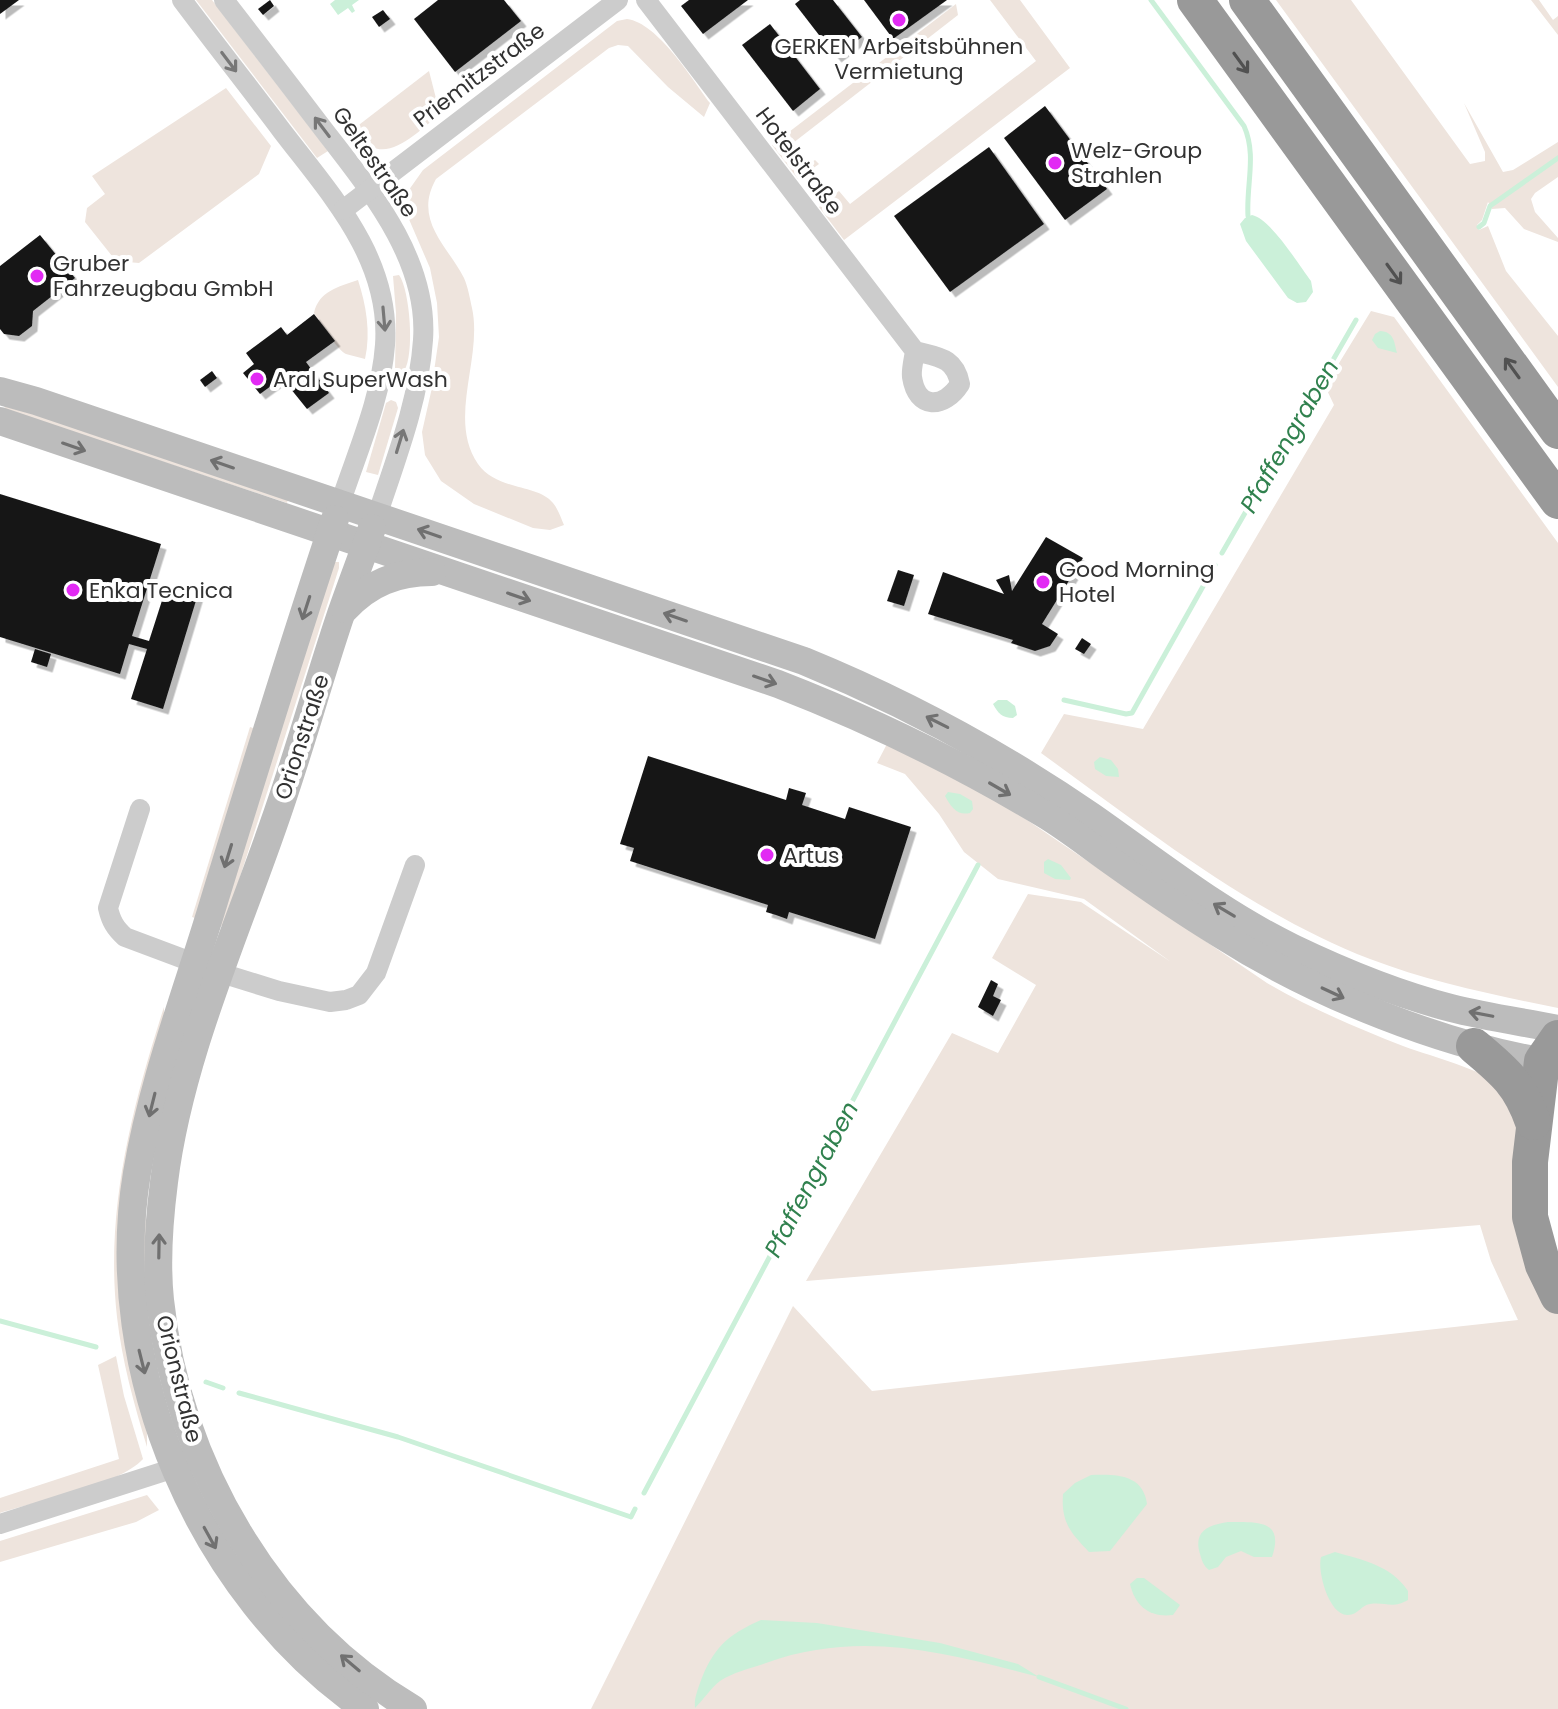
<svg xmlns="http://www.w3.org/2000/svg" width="1558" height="1709" viewBox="0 0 1558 1709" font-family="Poppins,sans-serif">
  <defs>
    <filter id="shadow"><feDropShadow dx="5.5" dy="5.5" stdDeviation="0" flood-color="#0004"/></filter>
  </defs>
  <rect width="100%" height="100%" fill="#fff"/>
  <g fill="#eee4dd">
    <path d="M 196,0 L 212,0 L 328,151 L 317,158 Z"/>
    <path d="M 990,0 L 1020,0 L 1070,68 L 844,240 L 819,207 L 839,191 L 850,204 L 1036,61 Z"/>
    <path d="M 1276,0 L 1351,0 L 1470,164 L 1485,161 L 1485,152 L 1464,103 L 1503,172 L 1513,170 L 1558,142 L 1558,177 L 1535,193 L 1531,199 L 1535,212 L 1558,238 L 1558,242 L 1524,229 L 1505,208 L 1492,209 L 1488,202 L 1482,220 L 1477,225 L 1479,230 L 1488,226 L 1506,271 L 1558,336 L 1558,387 Z"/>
    <path d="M 1531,0 L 1539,0 L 1553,20 L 1558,16 L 1558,35 Z"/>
    <path d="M 956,4 L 958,15 L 784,150 L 799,171 L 815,160 L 819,164 L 798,179 L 772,145 Z"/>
    <path d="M 627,19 C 658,23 692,79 710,103 L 704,117 L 668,87 L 628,46 L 618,45 L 609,48 L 436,179 C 413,220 447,245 464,278 C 468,287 470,299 472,308 C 483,358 447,419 478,464 C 497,491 538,484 553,503 C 558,509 561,518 564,525 L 550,530 L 533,528 L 474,504 L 441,481 L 425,455 L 422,432 L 431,392 L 439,337 L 437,303 L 430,268 L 405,210 L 406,194 L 423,170 L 617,21 Z"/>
    <path d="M 429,71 L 440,114 C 423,127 395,158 372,147 C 364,143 357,136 351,131 Z"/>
    <path d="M 226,88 L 271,146 L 259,174 L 139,263 L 116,261 L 85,222 L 87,208 L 105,194 L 92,176 Z"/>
    <path d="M 399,275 C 410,290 415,355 404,371 L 399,372 L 395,369 L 396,313 L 393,276 Z"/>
    <path d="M 358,280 C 366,305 371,332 365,359 C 359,357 352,356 346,354 C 337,350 321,323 314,313 C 319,291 338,287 358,280 Z"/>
    <path d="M 1371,311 L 1394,317 L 1558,543 L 1558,1008 C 1495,995 1430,982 1370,959 C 1249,912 1145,828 1041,753 L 1064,714 L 1143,729 L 1334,405 L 1325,386 Z"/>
    <path d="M 391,400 L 396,402 L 398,408 L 378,475 L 366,472 L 386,403 Z"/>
    <path d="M 2,404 L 289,496 L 287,503 L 7,410 Z"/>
    <path d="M 334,562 L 339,562 L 339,568 L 224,927 L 217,924 Z"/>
    <path d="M 250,727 L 256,729 L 198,919 L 192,917 Z"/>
    <path d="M 888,742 L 983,790 L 1267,983 C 1310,1008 1357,1028 1403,1046 C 1439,1059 1475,1067 1507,1088 L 1558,1304 L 1558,1709 L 591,1709 L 793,1306 L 872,1391 L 1518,1320 L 1491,1261 L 1480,1225 L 806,1281 L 952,1033 L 998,1053 L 1036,985 L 992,958 L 1028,894 L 1081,902 L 1171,962 L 1084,899 L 998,879 L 964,852 L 939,814 L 905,774 L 877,763 Z"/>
    <path d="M 164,1007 L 164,1020 L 145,1089 L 147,1447 C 134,1404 122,1361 117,1317 C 105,1210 132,1107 164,1007 Z"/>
    <path d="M 116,1356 L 124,1396 L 143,1459 C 118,1486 38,1501 0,1513 L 0,1498 L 119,1459 L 98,1365 Z"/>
    <path d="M 147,1495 L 159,1510 L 136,1522 L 0,1562 L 0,1541 Z"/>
  </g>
  <g fill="#cbf0d9">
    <path d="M 335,0 L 359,0 L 352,5 L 355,11 L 352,13 L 348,8 L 338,15 L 330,4 Z"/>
    <path d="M 1252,215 C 1271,219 1298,264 1311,281 L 1313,292 L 1306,302 L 1297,303 L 1288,298 L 1246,241 L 1240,224 L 1245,218 Z"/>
    <path d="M 1380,331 C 1394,332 1394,341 1397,353 L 1378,348 L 1372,340 L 1375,334 Z"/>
    <path d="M 998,700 L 1007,700 L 1015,706 L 1017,715 L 1013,718 C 1002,718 998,713 993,704 Z"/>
    <path d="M 1100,757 L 1111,760 L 1118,769 L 1119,777 L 1106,776 L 1095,769 L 1094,762 Z"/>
    <path d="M 948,792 L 960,794 L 972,801 L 973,809 L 970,813 C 957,816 951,807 945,796 Z"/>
    <path d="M 1048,859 L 1061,865 L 1071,878 L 1070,880 L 1055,879 L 1044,873 L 1044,862 Z"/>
    <path d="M 1091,1475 C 1116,1474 1143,1474 1147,1504 L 1110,1551 L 1089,1552 C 1070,1532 1061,1522 1063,1494 L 1075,1483 Z"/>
    <path d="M 1228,1522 C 1256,1522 1285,1519 1272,1557 L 1254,1557 L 1241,1551 L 1226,1557 L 1218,1567 L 1209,1570 C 1203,1565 1202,1561 1200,1554 C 1193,1531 1208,1525 1228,1522 Z"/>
    <path d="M 1335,1552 C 1362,1560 1391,1565 1408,1591 L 1408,1600 C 1392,1609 1387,1602 1370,1604 C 1361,1605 1358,1615 1348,1615 C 1329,1616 1317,1571 1321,1557 Z"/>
    <path d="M 1137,1578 L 1144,1578 L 1180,1605 L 1173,1615 C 1150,1618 1135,1606 1130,1584 Z"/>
    <path d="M 761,1620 L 817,1623 L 940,1643 L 1018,1664 L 1039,1677 C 946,1653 861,1629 766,1663 C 752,1668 733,1672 720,1681 C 711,1688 703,1700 695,1708 C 694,1699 697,1692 700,1683 C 713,1648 727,1635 761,1620 Z"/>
  </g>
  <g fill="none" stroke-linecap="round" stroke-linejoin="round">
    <g stroke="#cbf0d9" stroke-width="5">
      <path d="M 1151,0 L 1244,126 C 1257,155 1246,185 1248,216"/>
      <path d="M 1479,227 L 1484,223 L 1490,206 L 1558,158"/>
      <path d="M 1222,553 L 1356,320"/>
      <path d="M 1064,700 L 1126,714 L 1132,713 L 1215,565"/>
      <path d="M 0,1321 L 96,1347"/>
      <path d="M 206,1382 L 223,1388"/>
      <path d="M 239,1393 L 398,1437 L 631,1517 L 635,1509"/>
      <path d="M 644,1493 L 978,865"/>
      <path d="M 1039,1677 L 1126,1709"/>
    </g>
  </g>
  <g fill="#191919" filter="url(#shadow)">
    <path d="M 0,0 L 19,0 L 0,14 Z"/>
    <path d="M 270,0 L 274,6 L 263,15 L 258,9 Z"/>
    <path d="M 438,0 L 504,0 L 521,21 L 455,72 L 414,19 Z"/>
    <path d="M 689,0 L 748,0 L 703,34 L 681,6 Z"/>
    <path d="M 800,0 L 833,0 L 862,37 L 836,57 L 795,4 Z"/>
    <path d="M 864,0 L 947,0 L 893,39 Z"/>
    <path d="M 383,10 L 390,19 L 379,27 L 372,17 Z"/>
    <path d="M 770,24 L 820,89 L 793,111 L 742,45 Z"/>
    <path d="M 1045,106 L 1107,189 L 1065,220 L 1004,138 Z"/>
    <path d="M 989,147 L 1044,224 L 950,292 L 894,216 Z"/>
    <path d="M 40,235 L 75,278 L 33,311 L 32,326 L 19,336 L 4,334 L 0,329 L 0,266 Z"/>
    <path d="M 314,314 L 335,341 L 306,362 L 329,393 L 307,409 L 282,378 L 260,394 L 243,373 L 254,364 L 246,353 L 281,327 L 287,335 Z"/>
    <path d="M 212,371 L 217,378 L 205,387 L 200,380 Z"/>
    <path d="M 0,494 L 161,544 L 132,636 L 149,641 L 167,585 L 198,594 L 163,709 L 131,699 L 147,649 L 129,644 L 120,674 L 0,637 Z"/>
    <path d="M 1046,537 L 1083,558 L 1042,624 L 1058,634 L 1050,646 L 1035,651 L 1011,643 L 1013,640 L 928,614 L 943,572 L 1004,594 L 996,580 L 1009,575 L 1012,591 Z"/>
    <path d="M 898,570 L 914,575 L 904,606 L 887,601 Z"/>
    <path d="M 1082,638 L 1091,644 L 1084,654 L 1075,649 Z"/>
    <path d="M 35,649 L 51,654 L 47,667 L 31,662 Z"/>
    <path d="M 648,756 L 786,800 L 789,788 L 806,793 L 802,805 L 845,819 L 849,807 L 911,827 L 875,939 L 789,912 L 787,919 L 776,915 L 766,912 L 768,905 L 630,861 L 634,848 L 620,844 Z"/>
    <path d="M 991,980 L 998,984 L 993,996 L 1001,1000 L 993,1016 L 978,1007 Z"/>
  </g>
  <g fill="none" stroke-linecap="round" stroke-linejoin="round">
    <g stroke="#ccc" stroke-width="20">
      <path d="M 182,0 C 215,44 249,87 282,131 C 331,195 391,259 385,345 C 381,400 357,452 340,504"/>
      <path d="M 224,0 C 255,40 286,80 317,121 C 364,183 429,256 423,340 C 419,400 396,459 377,516"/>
      <path d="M 646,0 L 915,351 C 938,357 955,357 960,384 C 944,409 917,410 912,377 C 911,369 914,359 915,351"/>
      <path d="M 343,210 L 618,0"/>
      <path d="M 140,809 L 108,908 C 111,921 115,928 125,937 L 221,973 L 279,991 L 330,1002 L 346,1000 L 359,995 L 376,973 L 415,865"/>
      <path d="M 0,1524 L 187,1464"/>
    </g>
    <g stroke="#bcbcbc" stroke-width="28">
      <path d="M 0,391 L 36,401 L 804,661 C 907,703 999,753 1091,816 C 1157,862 1220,913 1293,948 C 1343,972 1397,994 1451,1008 C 1486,1017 1523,1022 1558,1029"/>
      <path d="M 0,421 L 778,684 C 871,720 959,763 1044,814 C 1069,829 1091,847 1114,863 C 1149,888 1184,912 1220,934 C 1314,994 1447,1048 1558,1064"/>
      <path d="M 335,519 C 293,644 254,771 215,898 C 188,989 153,1078 137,1173 C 104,1371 200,1594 365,1709"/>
      <path d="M 372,528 C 362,557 351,585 341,614 C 317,685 298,756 273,826 C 233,941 179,1061 164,1182 C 159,1221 156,1262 160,1300 C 177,1464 270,1624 413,1709"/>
      <path d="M 345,609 C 369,583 397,572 432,572"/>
    </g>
    <g stroke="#999" stroke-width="36">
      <path d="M 1195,0 L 1558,501"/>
      <path d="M 1247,0 L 1558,431"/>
      <path d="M 1558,1038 L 1542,1061 L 1530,1162 L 1530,1217 L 1543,1265 L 1558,1296"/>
      <path d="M 1474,1046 C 1504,1071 1520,1084 1533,1122"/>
    </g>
  </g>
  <defs><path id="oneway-shaft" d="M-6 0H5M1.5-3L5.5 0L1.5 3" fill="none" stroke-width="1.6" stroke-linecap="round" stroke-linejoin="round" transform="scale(2)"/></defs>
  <g stroke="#777">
    <use href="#oneway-shaft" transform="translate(229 62) rotate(53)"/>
    <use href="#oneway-shaft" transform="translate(322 127) rotate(-127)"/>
    <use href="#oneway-shaft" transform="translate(384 319) rotate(85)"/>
    <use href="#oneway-shaft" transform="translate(400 441) rotate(-73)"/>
  </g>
  <g stroke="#515151">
    <use href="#oneway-shaft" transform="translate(1241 63) rotate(54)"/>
    <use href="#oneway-shaft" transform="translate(1394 274) rotate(54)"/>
    <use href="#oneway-shaft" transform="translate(1512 368) rotate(-126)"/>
  </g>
  <g stroke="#707070">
    <use href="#oneway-shaft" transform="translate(74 447) rotate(19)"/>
    <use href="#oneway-shaft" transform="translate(222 464) rotate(-161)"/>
    <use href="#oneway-shaft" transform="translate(429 533) rotate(-161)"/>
    <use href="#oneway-shaft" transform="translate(519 597) rotate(19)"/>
    <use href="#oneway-shaft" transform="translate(306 608) rotate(108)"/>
    <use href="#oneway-shaft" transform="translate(675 617) rotate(-161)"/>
    <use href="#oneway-shaft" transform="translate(765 680) rotate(19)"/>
    <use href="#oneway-shaft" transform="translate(937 722) rotate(-153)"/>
    <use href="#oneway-shaft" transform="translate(1000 789) rotate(30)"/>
    <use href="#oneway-shaft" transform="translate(228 856) rotate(107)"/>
    <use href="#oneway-shaft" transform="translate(1224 910) rotate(-149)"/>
    <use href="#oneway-shaft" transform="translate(1333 993) rotate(25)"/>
    <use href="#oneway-shaft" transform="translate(1481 1014) rotate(-169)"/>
    <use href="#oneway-shaft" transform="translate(152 1105) rotate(104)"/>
    <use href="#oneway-shaft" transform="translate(159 1246) rotate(-89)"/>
    <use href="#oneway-shaft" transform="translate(142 1362) rotate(76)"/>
    <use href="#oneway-shaft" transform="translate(210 1538) rotate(61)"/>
    <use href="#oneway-shaft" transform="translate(350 1663) rotate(-140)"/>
  </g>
  <g fill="#e22af4" stroke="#fff" stroke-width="3">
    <circle cx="899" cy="20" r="8"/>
    <circle cx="1055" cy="163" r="8"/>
    <circle cx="37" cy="276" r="8"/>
    <circle cx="257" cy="379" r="8"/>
    <circle cx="1043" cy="582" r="8"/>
    <circle cx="73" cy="590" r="8"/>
    <circle cx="767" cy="855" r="8"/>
  </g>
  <g text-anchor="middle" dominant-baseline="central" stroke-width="8" stroke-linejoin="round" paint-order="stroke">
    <g font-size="22" fill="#323232" stroke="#fff" text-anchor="start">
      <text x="899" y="46" text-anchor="middle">GERKEN Arbeitsbühnen<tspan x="899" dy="25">Vermietung</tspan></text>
      <text x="1071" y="150">Welz-Group<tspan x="1071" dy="25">Strahlen</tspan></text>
      <text x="53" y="263">Gruber<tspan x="53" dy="25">Fahrzeugbau GmbH</tspan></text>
      <text x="273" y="379">Aral SuperWash</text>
      <text x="1059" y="569">Good Morning<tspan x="1059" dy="25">Hotel</tspan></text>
      <text x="89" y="590">Enka Tecnica</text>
      <text x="783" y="855">Artus</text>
    </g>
    <g font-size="22" fill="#323232" stroke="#fff">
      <text transform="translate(479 75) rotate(-37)">Priemitzstraße</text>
      <text transform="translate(799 161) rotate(53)">Hotelstraße</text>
      <text transform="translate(375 162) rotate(55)">Geltestraße</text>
      <text transform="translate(302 737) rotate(-72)">Orionstraße</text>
      <text transform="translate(179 1379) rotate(76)">Orionstraße</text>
    </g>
    <g font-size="24" font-style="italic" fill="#30814e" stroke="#fff">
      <text transform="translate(1289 436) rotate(-60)">Pfaffengraben</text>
      <text transform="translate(811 1179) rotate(-62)">Pfaffengraben</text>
    </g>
  </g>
</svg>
